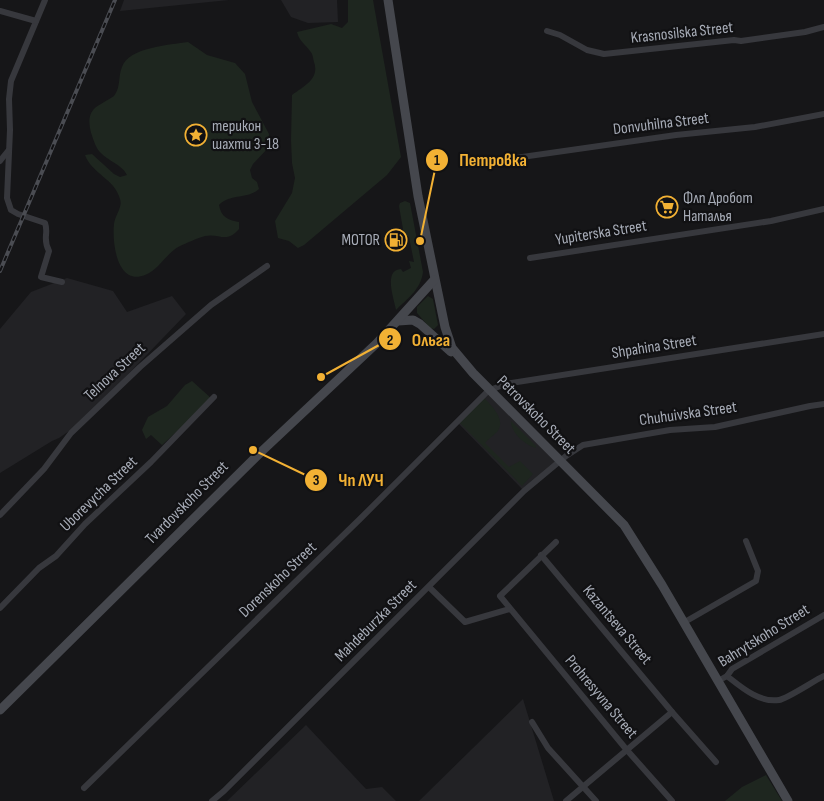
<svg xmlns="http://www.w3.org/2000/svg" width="824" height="801" viewBox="0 0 824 801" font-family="'Sofia Sans Condensed',sans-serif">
  <rect width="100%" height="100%" fill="#161618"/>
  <g fill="#222225">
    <path d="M 124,0 L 229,0 L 120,11 Z"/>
    <path d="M 281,0 L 337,0 L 338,22 L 308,23 L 291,17 Z"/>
    <path d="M 67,278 L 113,291 L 127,312 L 172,296 L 186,314 L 82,422 L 59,438 L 52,441 L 0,473 L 0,329 L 31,292 Z"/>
    <path d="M 488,391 L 557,464 L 524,491 L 456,421 Z"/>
    <path d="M 523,699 L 554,801 L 419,801 Z"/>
    <path d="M 306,725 L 366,789 L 382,787 L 396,801 L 227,801 Z"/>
  </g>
  <g fill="#1e261f">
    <path d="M 348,0 L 373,0 L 401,157 L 387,175 L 304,245 L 298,248 L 289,241 L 278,238 L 275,221 L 292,193 L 295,178 L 292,163 L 291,140 L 292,95 C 304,86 320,79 314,62 C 313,58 313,54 310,51 C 305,44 299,41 297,32 L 331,24 L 342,28 L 348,22 Z"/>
    <path d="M 188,42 L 207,55 L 235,63 L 245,74 L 252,102 L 269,134 L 268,148 L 253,164 L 250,170 L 252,178 L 257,182 L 259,189 C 247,200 231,193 219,205 C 221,217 228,220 239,222 L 239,229 C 226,244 220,233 205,236 C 197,238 187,243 180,246 C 166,253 160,269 145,275 C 117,286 112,243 114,224 C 115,215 123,207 120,199 C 115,179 92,174 85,155 L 92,154 L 114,174 L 120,177 L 127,175 C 121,162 101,160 95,144 C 89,129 84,112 101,104 C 105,101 110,99 114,96 C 121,87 118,76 122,67 C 129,47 170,45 188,42 Z"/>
    <path d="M 405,201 L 410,203 L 423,272 C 421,289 408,298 396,310 C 394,299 383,270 401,269 L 403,272 L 411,268 L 409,261 L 414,262 L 409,237 L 404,235 L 399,206 L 400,203 Z"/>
    <path d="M 428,296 L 433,299 L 438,325 L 434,329 L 430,328 L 417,313 L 417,307 Z"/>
    <path d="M 192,381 L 212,399 L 162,445 L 151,435 L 146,439 L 142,430 L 148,417 L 167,406 L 185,385 Z"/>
    <path d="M 483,397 C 491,405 507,420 497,432 C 493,436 488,439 485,443 L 509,467 L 520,461 L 533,474 L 522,486 L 458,421 Z"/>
    <path d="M 511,421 L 536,446 L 536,448 C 525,445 511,433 511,421 Z"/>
    <path d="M 766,775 L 782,801 L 725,801 L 742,787 Z"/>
  </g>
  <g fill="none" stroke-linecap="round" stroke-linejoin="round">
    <g stroke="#37383d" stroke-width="6">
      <path d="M 45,0 L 11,81 L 9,99 L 10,130 L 7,198 L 11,210 L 18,214 L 45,223 C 49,234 42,238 49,251 L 41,277 L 62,282"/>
      <path d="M 0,11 L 36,21"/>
      <path d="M 547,31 L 560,35 L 587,50 L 604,54 L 734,40 L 741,41 L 805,32 L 824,27"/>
      <path d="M 501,160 L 676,135 L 755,127 L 824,114"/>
      <path d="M 0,161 L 8,151"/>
      <path d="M 530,258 L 771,221 L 824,209"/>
      <path d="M 0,515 L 44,469 L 71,433 L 140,367 L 211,305 L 267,266"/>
      <path d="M 556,542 L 500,596 L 626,749 L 672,801"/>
      <path d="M 541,555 L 672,712 L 716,762"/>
      <path d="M 429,587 L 465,622 L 510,609"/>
      <path d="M 0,608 L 39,568 L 56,556 L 85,524 L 151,462 L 214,397"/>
      <path d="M 683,623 L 756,581 L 758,571 L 746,541"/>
      <path d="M 727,676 C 741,687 759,703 779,700 C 787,699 815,680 824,676"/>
      <path d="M 718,681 L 727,676 L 732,669 L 824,615"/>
      <path d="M 532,722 L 548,748 L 596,801"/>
      <path d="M 84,788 L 361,518 L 488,391 L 505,384 L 824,334"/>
      <path d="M 212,801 L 224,791 L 524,491 L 566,456 L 583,445 L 670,430 L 715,427 L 810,406 L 824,404"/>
      <path d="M 566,801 L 672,712"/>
    </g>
    <g stroke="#45474d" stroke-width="9">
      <path d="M 388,0 L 418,196 L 445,327 L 452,348 L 473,373 L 624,525 L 662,585 L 788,801"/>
      <path d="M 398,321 L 413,320 L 420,324 L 451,352"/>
      <path d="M 0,710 L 262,451 L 377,343 L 434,280"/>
    </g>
    <g stroke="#4a4c52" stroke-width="4">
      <path id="rail" d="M 0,271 L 115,0"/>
    </g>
    <use href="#rail" stroke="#111113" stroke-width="2" stroke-dasharray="5.5" stroke-linecap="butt"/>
  </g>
  <defs>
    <g id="sight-ring" transform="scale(1.125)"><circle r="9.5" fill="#111113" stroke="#f2b134" stroke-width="1.5"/><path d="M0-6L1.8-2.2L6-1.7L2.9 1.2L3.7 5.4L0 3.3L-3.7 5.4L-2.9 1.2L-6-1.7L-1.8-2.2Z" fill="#f2b134"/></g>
    <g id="supermarket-ring" transform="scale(1.125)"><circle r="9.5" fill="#111113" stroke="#f2b134" stroke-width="1.5"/><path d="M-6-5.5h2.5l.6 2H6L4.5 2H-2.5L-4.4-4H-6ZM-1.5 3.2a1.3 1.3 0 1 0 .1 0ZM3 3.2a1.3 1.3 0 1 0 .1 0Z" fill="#f2b134"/></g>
    <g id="fuel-ring" transform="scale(1.125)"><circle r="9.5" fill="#111113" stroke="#f2b134" stroke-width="1.5"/><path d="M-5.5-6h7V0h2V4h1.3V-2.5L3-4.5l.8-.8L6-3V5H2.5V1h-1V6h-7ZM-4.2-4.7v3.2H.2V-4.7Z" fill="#f2b134"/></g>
  </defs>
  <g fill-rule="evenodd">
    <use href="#sight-ring" x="196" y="135"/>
    <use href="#supermarket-ring" x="667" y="207"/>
    <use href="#fuel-ring" x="396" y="240"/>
  </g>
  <g text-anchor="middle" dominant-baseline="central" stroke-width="4.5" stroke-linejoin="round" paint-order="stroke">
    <g font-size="16" fill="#a8adb8" stroke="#111113">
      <text transform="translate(682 33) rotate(-6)">Krasnosilska Street</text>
      <text transform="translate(661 124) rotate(-7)">Donvuhilna Street</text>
      <text transform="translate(601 233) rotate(-9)">Yupiterska Street</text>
      <text transform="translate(654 347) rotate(-9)">Shpahina Street</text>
      <text transform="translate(115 372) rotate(-43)">Telnova Street</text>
      <text transform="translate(688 414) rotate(-8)">Chuhuivska Street</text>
      <text transform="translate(536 415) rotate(45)">Petrovskoho Street</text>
      <text transform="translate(99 494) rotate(-44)">Uborevycha Street</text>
      <text transform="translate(187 503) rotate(-45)">Tvardovskoho Street</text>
      <text transform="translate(278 580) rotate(-44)">Dorenskoho Street</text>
      <text transform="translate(376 621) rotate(-45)">Mahdeburzka Street</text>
      <text transform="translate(617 625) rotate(50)">Kazantseva Street</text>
      <text transform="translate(764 636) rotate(-32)">Bahrytskoho Street</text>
      <text transform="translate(601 697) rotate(50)">Prohresyvna Street</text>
    </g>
    <g font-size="16" fill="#a8adb8" stroke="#111113" text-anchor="start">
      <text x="212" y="126">терикон<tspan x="212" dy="18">шахти 3-18</tspan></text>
      <text x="683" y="198">Флп Дробот<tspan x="683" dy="18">Наталья</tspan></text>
      <text x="380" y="240" text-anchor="end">MOTOR</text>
    </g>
  </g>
  <path fill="none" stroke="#f2b134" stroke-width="2" d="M420 241L437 160M321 377L390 339M253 450L316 480"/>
  <g fill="#f2b134" stroke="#111113" stroke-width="2">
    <circle cx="420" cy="241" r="5"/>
    <circle cx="321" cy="377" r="5"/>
    <circle cx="253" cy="450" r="5"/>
    <circle cx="437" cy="160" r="12"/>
    <circle cx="390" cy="339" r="12"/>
    <circle cx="316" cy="480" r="12"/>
  </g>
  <g font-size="15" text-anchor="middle" font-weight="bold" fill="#111">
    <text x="437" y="165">1</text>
    <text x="390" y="345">2</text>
    <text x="316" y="485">3</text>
  </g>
  <g font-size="18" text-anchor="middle" font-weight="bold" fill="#f2b134" stroke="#111113" stroke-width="4.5" stroke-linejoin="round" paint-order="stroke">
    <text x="493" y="166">Петровка</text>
    <text x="431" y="346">Ольга</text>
    <text x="361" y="486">Чп ЛУЧ</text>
  </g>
</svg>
